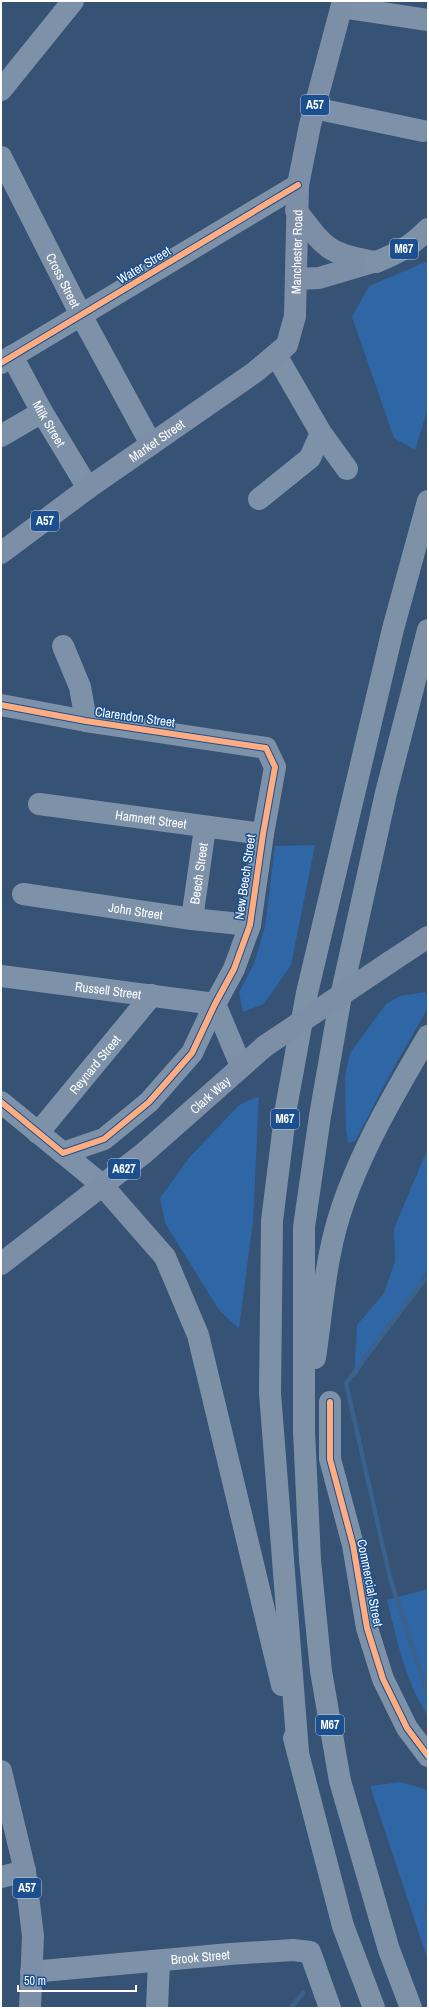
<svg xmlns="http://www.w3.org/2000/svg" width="429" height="2009" viewBox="0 0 429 2009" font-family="'Archivo Narrow',sans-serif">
  <rect width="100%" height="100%" fill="#365274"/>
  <g fill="#2f66a5">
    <path d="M 428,261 L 428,408 L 415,450 L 394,438 L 352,317 L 369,286 Z"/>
    <path d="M 315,845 L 291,965 L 264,1004 L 243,1012 L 239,992 L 254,964 L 265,927 L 275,846 Z"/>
    <path d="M 425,992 L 428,997 L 428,1008 L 394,1067 L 355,1141 L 348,1143 L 346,1130 L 345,1076 L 350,1053 L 386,1004 L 400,996 Z"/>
    <path d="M 259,1096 L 253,1221 L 239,1329 L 219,1310 L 165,1223 L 160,1198 L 189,1158 L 239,1105 Z"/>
    <path d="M 428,1148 L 428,1270 L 354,1378 L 357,1325 L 384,1293 L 395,1261 L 394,1228 Z"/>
    <path d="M 428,1589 L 428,1716 C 405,1681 397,1640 387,1600 Z"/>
    <path d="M 401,1782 L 428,1790 L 428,1961 L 370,1786 Z"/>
  </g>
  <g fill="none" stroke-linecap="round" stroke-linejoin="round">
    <g stroke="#3b618d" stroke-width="4.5">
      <path d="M 428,1275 L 346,1383 L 390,1578 L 428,1695"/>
      <path d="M 425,1916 L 428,1905"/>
      <path d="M 291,2008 L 303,1993"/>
    </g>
    <g stroke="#7d92a8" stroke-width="22">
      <path d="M 342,7 L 428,20"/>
      <path d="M 1,90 L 73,1"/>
      <path d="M 314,108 L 423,131"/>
      <path id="s1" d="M 1,157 L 81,315 L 151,444"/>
      <path d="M 276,355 L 321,433 L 347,469"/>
      <path id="s2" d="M 12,356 L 42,412 L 88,488"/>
      <path d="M 1,363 L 298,185"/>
      <path d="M 1,436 L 42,412"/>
      <path d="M 259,499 L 310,458 L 321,433"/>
      <path d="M 63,646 L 80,687 L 86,721"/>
      <path d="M 1,705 L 86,721 L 266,748 L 275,767 L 263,834 L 250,925 L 234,969 L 215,1004 L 192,1053 L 149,1102 L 104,1139 L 63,1153"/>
      <path id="s3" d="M 39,804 L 263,834"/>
      <path id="s4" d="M 23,894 L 192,919 L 250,925"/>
      <path id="s5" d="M 192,919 L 205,828"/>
      <path id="s6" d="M 1,976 L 215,1004"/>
      <path d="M 215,1004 L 241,1066"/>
      <path d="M 1,1102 L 102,1185"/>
      <path id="s7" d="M 38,1133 L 152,995"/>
      <path d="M 330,1402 L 330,1459 L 353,1545 L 367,1628 L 383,1679 L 407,1728 L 428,1756"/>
      <path d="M 1,1877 L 25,1871"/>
      <path id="s8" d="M 31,1972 L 230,1954 L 293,1950 L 310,1952 L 330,2008"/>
      <path d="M 157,2008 L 159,1961"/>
    </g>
    <g stroke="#7d8ea7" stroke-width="22">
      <path d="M 296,210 C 325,248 327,254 376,262"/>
      <path d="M 296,279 L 319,278 L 373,262"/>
      <path id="s9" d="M 1,553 L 88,488 L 255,372 L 287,345 L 295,316 L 298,185 L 310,125 L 343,1"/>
      <path d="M 390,962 L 428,937"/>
      <path d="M 102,1185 L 165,1257"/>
      <path id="s10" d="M 1,1264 L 144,1153 L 265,1046"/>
      <path d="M 1,1771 L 25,1871 L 33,1936 L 30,2008"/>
    </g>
    <g stroke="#7e92a7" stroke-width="22">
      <path d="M 376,262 C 399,253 411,246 428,229"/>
      <path d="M 165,1257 L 198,1335 L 282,1685"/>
      <path d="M 315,1358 C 322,1311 325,1262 339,1217 C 358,1155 395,1092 428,1036"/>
      <path d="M 294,1738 L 343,1926 L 374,2008"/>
      <path d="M 298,1752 L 270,1393 L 272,1221 L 286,1108 L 307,993 L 393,629 L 428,501"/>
      <path d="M 411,2008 L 389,1950 L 340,1781 L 321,1671 L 310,1560 L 304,1431 L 304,1227 L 320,1116 L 340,1001 L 386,793 L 428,630"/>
    </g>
    <path stroke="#7d8ea7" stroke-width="22" d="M 265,1046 L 390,962"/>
    <g stroke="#1b4f8f" stroke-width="8">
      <g id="cycleway">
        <path d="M 1,363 L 298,185"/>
        <path d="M 1,705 L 86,721 L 266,748 L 275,767 L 263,834 L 250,925 L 234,969 L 215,1004 L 192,1053 L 149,1102 L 104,1139 L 63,1153 L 1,1102"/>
        <path d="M 330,1402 L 330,1459 L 353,1545 L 367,1628 L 383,1679 L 407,1728 L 428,1756"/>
      </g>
    </g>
    <use href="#cycleway" stroke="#ffac80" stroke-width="6"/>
  </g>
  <g text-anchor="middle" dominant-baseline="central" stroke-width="3" stroke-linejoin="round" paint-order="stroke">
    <g fill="#1b4f8f" stroke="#bbcadd" stroke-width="1">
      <rect x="301" y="95" width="28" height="20" rx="3"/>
      <rect x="390" y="239" width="28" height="20" rx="3"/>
      <rect x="31" y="511" width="28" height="20" rx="3"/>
      <rect x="271" y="1109" width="28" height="20" rx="3"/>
      <rect x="108" y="1159" width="32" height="20" rx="3"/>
      <rect x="316" y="1715" width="28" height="20" rx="3"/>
      <rect x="13" y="1878" width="28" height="20" rx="3"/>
    </g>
    <g font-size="12" font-weight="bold" fill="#fff">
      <text x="315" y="105">A57</text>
      <text x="404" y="249">M67</text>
      <text x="45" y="521">A57</text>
      <text x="285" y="1119">M67</text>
      <text x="124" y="1169">A627</text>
      <text x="330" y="1725">M67</text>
      <text x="27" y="1888">A57</text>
    </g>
    <g font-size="13" fill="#fff" stroke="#1b4f8f">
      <text stroke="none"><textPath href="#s9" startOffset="448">Manchester Road</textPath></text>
      <text transform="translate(144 265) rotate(-31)">Water Street</text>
      <text stroke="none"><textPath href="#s1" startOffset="138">Cross Street</textPath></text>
      <text stroke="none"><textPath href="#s2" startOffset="77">Milk Street</textPath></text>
      <text stroke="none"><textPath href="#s9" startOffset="192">Market Street</textPath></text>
      <text transform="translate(135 717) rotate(8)">Clarendon Street</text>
      <text stroke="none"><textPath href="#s3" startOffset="113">Hamnett Street</textPath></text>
      <text stroke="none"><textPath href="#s5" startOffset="46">Beech Street</textPath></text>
      <text transform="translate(245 877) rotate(-82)">New Beech Street</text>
      <text stroke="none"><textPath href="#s4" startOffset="114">John Street</textPath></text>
      <text stroke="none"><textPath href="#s6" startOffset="108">Russell Street</textPath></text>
      <text stroke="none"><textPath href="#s7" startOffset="89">Reynard Street</textPath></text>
      <text stroke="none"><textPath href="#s10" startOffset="269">Clark Way</textPath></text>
      <text transform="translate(370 1583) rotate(79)">Commercial Street</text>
      <text stroke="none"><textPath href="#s8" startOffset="170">Brook Street</textPath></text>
    </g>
  </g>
  <rect width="429" height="2009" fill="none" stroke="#ffffff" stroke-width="4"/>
  <path d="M18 1985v6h118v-6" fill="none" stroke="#ffffff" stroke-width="2"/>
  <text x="24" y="1985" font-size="12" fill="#ffffff" stroke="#1b4f8f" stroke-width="3" paint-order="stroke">50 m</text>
</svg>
